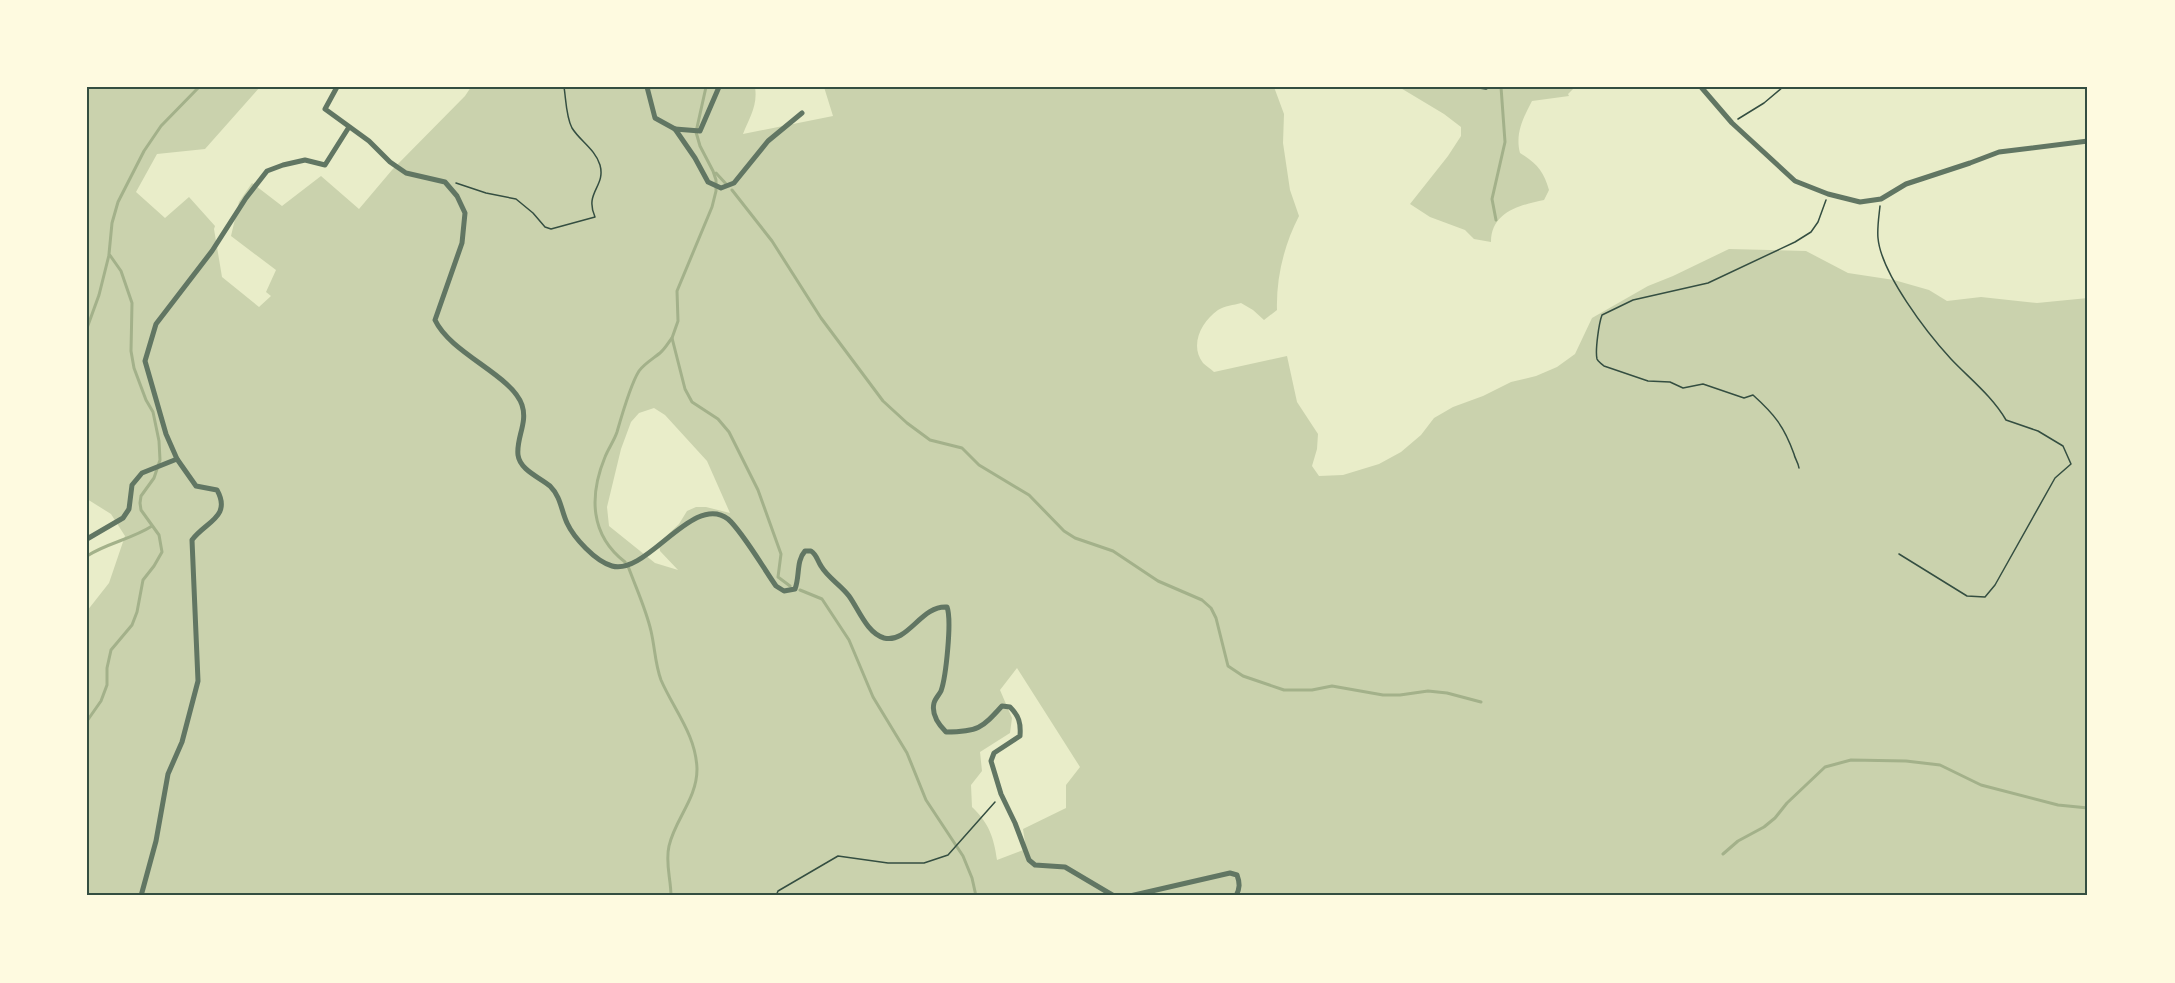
<svg xmlns="http://www.w3.org/2000/svg" width="2175" height="983" viewBox="0 0 2175 983" font-family="Lora,serif">
  <rect width="100%" height="100%" fill="#e9edc9"/>
  <g fill="#cad2ad" fill-rule="evenodd">
    <path d="M 87,87 L 260,87 L 205,149 L 157,154 L 136,192 L 165,218 L 189,197 L 215,226 L 214,229 L 222,277 L 259,307 L 271,296 L 266,292 L 276,270 L 231,236 L 239,202 L 252,183 L 282,206 L 321,176 L 359,209 L 392,170 L 465,96 L 471,87 L 755,87 C 758,106 749,118 743,134 L 833,116 L 824,87 L 1274,87 L 1284,114 L 1283,143 L 1290,190 L 1299,216 C 1284,245 1276,278 1277,310 L 1264,320 L 1253,310 L 1241,303 C 1234,305 1224,306 1218,310 C 1202,321 1189,345 1203,363 C 1206,366 1211,369 1214,372 L 1287,356 L 1297,402 L 1318,434 L 1317,449 L 1312,466 L 1319,476 L 1343,475 L 1379,464 L 1401,452 L 1421,435 L 1434,418 L 1453,407 L 1483,396 L 1511,382 L 1536,376 L 1557,367 L 1575,354 L 1592,318 L 1648,286 L 1673,276 L 1729,249 L 1806,251 L 1848,273 L 1894,280 L 1929,290 L 1947,301 L 1981,297 L 2037,303 L 2088,298 L 2088,896 L 87,896 L 87,611 L 109,583 L 125,536 L 111,514 L 87,499 ZM 654,408 L 665,415 L 707,461 L 730,513 L 706,507 L 696,507 L 687,511 L 679,524 L 659,543 L 660,551 L 678,570 L 655,563 L 609,526 L 607,507 L 621,449 L 631,422 L 639,413 ZM 1017,668 L 1080,767 L 1066,785 L 1066,808 L 1023,829 L 1026,849 L 997,860 C 994,838 989,823 972,807 L 971,785 L 982,771 L 980,752 L 1010,733 L 1012,718 L 1000,690 Z"/>
    <path d="M 1399,87 L 1575,87 L 1568,94 L 1569,96 L 1532,101 C 1523,118 1515,134 1520,153 C 1537,163 1544,172 1549,190 L 1544,200 C 1520,205 1491,212 1491,242 L 1474,239 L 1465,230 L 1430,217 L 1410,204 L 1448,156 L 1461,136 L 1461,127 L 1444,114 Z"/>
  </g>
  <g fill="none" stroke-linecap="round" stroke-linejoin="round">
    <g stroke="#a3b18a" stroke-width="3">
      <path d="M 706,87 L 696,132 L 700,146 L 713,171 L 716,180 L 716,191 L 712,207 L 677,291 L 678,321 L 672,338 L 685,389 L 692,402 L 718,419 L 729,432 L 758,490 L 781,554 L 778,577 L 790,586"/>
      <path d="M 716,173 L 727,185"/>
      <path d="M 732,190 L 772,241 L 821,318 L 883,401 L 907,423 L 930,440 L 962,448 L 979,465 L 1029,495 L 1064,531 L 1075,538 L 1113,551 L 1158,581 L 1202,600 L 1211,608 L 1216,618 L 1228,666 L 1243,676 L 1284,690 L 1312,690 L 1332,686 L 1383,695 L 1400,695 L 1428,691 L 1447,693 L 1481,702"/>
      <path d="M 1496,220 L 1492,199 L 1505,142 L 1501,87"/>
      <path d="M 87,328 L 99,295 L 109,255"/>
      <path d="M 87,556 C 107,543 132,539 152,526"/>
      <path d="M 625,562 C 590,535 589,496 605,457 C 608,449 614,441 617,432 C 621,418 632,382 639,371 C 644,364 654,358 660,353 C 665,349 668,343 672,338"/>
      <path d="M 628,566 C 636,588 646,609 651,631 C 655,648 655,664 661,680 C 674,710 696,735 697,769 C 697,799 675,819 669,846 C 665,863 671,879 671,896"/>
      <path d="M 800,590 L 822,599 L 849,640 L 873,697 L 907,753 L 926,800 L 963,856 L 972,878 L 976,896"/>
      <path d="M 87,721 L 101,701 L 107,685 L 107,668 L 111,650 L 132,625 L 137,612 L 143,580 L 154,566 L 162,552 L 159,535 L 141,510 L 140,503 L 141,496 L 154,478 L 160,460 L 159,441 L 153,412 L 146,400 L 134,368 L 131,351 L 132,303 L 121,271 L 109,254 L 112,223 L 118,202 L 144,151 L 161,126 L 199,87"/>
      <path d="M 1723,854 L 1738,841 L 1764,827 L 1775,818 L 1787,803 L 1825,767 L 1851,760 L 1906,761 L 1940,765 L 1981,785 L 2058,805 L 2088,808"/>
    </g>
    <g stroke="#344e41" stroke-width="1.5">
      <path d="M 1287,87 L 1288,88"/>
      <path d="M 1472,87 L 1486,89 L 1490,87"/>
      <path d="M 1738,119 L 1764,103 L 1783,87"/>
      <path d="M 456,183 L 486,193 L 516,199 L 533,213 L 545,227 L 551,229 L 595,217 C 584,192 606,187 600,165 C 595,149 580,141 572,128 C 566,117 566,99 564,87"/>
      <path d="M 1880,206 C 1879,216 1877,228 1878,238 C 1881,273 1927,333 1951,359 C 1970,379 1992,396 2006,420 L 2038,431 L 2063,446 L 2071,464 L 2055,478 L 1995,585 L 1985,597 L 1967,596 L 1899,554"/>
      <path d="M 1799,468 C 1798,462 1795,459 1794,454 C 1784,426 1774,414 1753,395 L 1744,398 L 1703,384 L 1683,388 L 1670,382 L 1648,381 L 1604,366 C 1601,363 1598,362 1597,359 C 1595,350 1599,323 1602,315 L 1633,300 L 1708,283 L 1795,242 L 1811,232 L 1818,222 L 1826,200"/>
      <path d="M 776,896 L 778,891 L 838,856 L 888,863 L 924,863 L 948,855 L 995,802"/>
    </g>
    <g stroke="#617663" stroke-width="5">
      <path d="M 337,87 L 325,109 L 369,141 L 390,162 L 406,173 L 445,182 L 457,196 L 465,213 L 462,243 L 435,320 C 451,354 512,375 522,405 C 528,423 516,438 518,455 C 520,470 539,477 550,486 C 561,497 561,510 567,523 C 574,538 595,561 612,566 C 647,576 693,492 728,519 C 742,531 764,569 776,586 L 784,591 L 795,589 C 800,576 796,561 805,551 L 811,551 C 817,555 817,560 821,566 C 828,578 841,585 849,596 C 859,610 867,633 884,638 C 908,644 921,605 947,607 C 952,620 946,677 941,691 C 939,695 935,699 934,703 C 931,715 939,725 946,732 C 978,732 982,728 1002,706 L 1010,707 C 1019,716 1021,723 1020,736 L 994,753 L 991,761 L 1001,794 L 1015,823 L 1029,860 L 1035,865 L 1065,867 L 1114,896"/>
      <path d="M 647,87 L 655,118 L 675,129 L 695,158 L 708,182 L 721,188 L 734,183 L 768,141 L 802,113"/>
      <path d="M 1701,87 L 1732,123 L 1795,181 L 1828,194 L 1860,202 L 1881,199 L 1906,184 L 1970,163 L 1999,152 L 2088,141"/>
      <path d="M 675,129 L 700,131 L 719,87"/>
      <path d="M 87,539 L 123,518 L 129,509 L 132,485 L 142,473 L 177,459"/>
      <path d="M 141,896 L 156,841 L 168,774 L 182,742 L 198,681 L 192,540 C 205,522 232,517 217,490 L 196,486 L 177,459 L 166,434 L 145,361 L 156,324 L 212,251 L 246,198 L 267,171 L 283,165 L 305,160 L 325,165 L 349,127"/>
      <path d="M 1130,896 L 1230,873 L 1237,875 C 1240,883 1240,888 1236,896"/>
    </g>
  </g>
  <rect width="2175" height="983" fill="none" stroke="#fefae0" stroke-width="177"/>
  <rect x="88" y="88" width="1998" height="806" fill="none" stroke="#344e41" stroke-width="2"/>
</svg>
